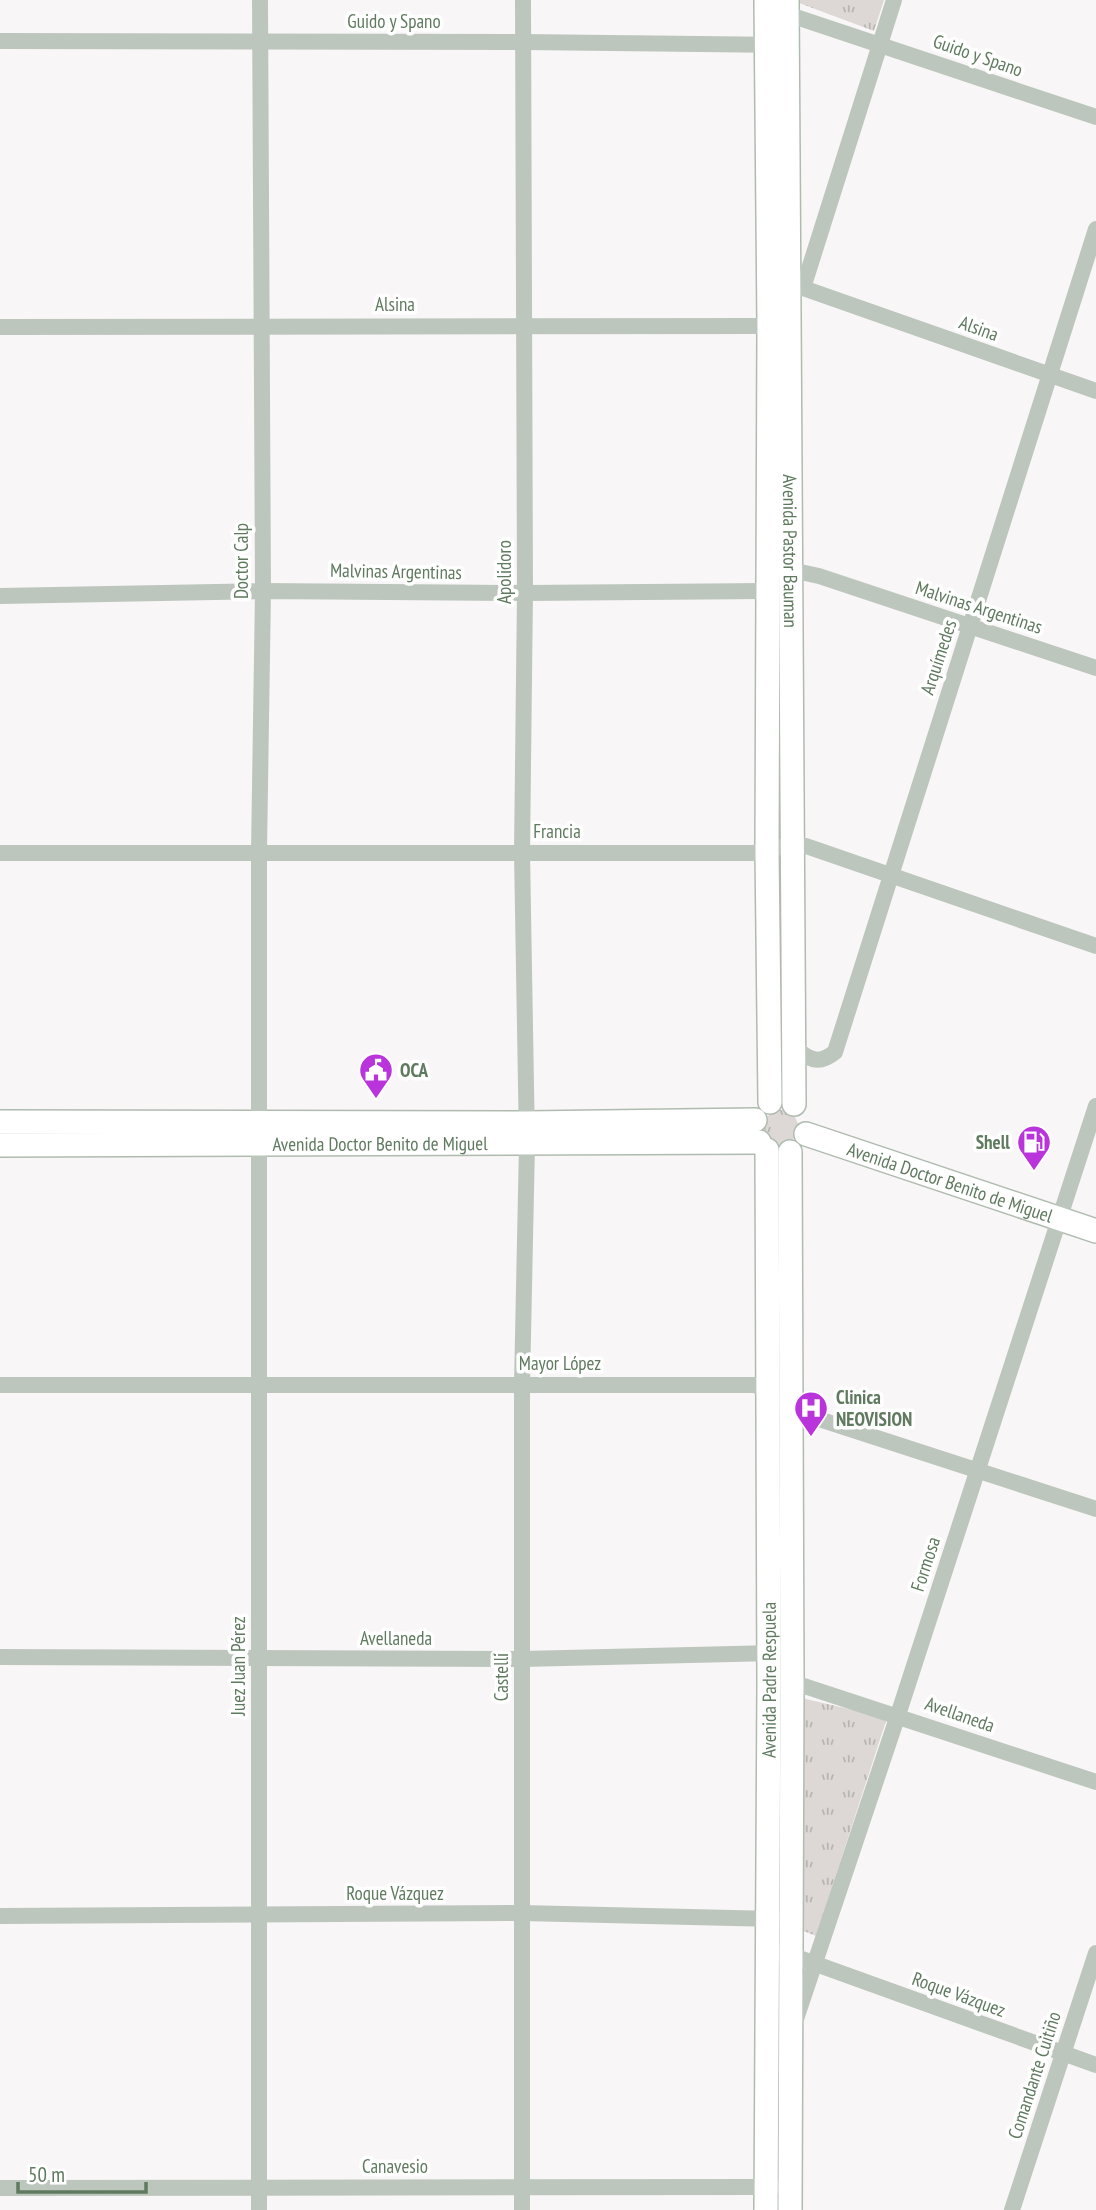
<svg xmlns="http://www.w3.org/2000/svg" width="1096" height="2210" viewBox="0 0 1096 2210" font-family="'PT Sans Narrow',sans-serif">
  <defs>
    <pattern id="park-tufts" width="24" height="20" patternUnits="userSpaceOnUse" patternTransform="scale(1.75)"><rect width="24" height="20" fill="#ddd8d6"/><path d="M3 7l-1-3M5 7V3M7 7l1-3M15 17l-1-3M17 17v-4M19 17l1-3" fill="none" stroke="#b7b4b1"/></pattern>
  </defs>
  <rect width="100%" height="100%" fill="#f9f6f7"/>
  <g fill="url(#park-tufts)">
    <path d="M 799,0 L 884,0 L 874,31 L 799,3 Z"/>
    <circle cx="781" cy="1127" r="17"/>
    <path d="M 802,1698 L 887,1718 L 816,1936 L 801,1930 Z"/>
  </g>
  <g fill="none" stroke-linecap="round" stroke-linejoin="round">
    <g stroke="#b0bbb0" stroke-width="26">
      <g id="secondary">
        <path d="M 766,0 L 769,326 L 767,851 L 770,1102"/>
        <path id="s1" d="M 787,0 L 794,1104"/>
        <path d="M 0,1122 L 527,1123 L 755,1120"/>
        <path id="s2" d="M 806,1134 L 1096,1231"/>
        <path id="s3" d="M 0,1145 L 759,1142"/>
        <path id="s4" d="M 766,2210 L 769,1683 L 767,1150"/>
        <path d="M 790,2210 L 792,1682 L 790,1152"/>
      </g>
    </g>
    <g stroke="#bdc6bd" stroke-width="16">
      <path d="M 779,14 L 787,14 L 1096,117"/>
      <path d="M 0,41 L 523,42 L 775,45"/>
      <path d="M 781,285 L 790,284 L 803,288 L 1096,391"/>
      <path d="M 803,288 L 894,0"/>
      <path d="M 0,327 L 776,326"/>
      <path d="M 780,571 L 791,570 L 819,576 L 1096,668"/>
      <path d="M 0,596 L 263,591 L 525,593 L 778,591"/>
      <path d="M 0,853 L 753,853 L 791,845 L 806,846 L 1096,946"/>
      <path d="M 793,1046 C 808,1059 818,1066 835,1052 L 1096,229"/>
      <path d="M 0,1385 L 754,1385 L 768,1390 L 791,1410 L 1096,1509"/>
      <path d="M 0,1657 L 522,1659 L 779,1653"/>
      <path d="M 782,1682 L 792,1682 L 1096,1782"/>
      <path d="M 0,1916 L 522,1913 L 778,1919"/>
      <path d="M 768,1953 L 791,1955 L 1096,2065"/>
      <path d="M 795,2022 L 898,1715 L 1096,1106"/>
      <path d="M 0,2188 L 774,2187"/>
      <path d="M 259,2210 L 259,852 L 263,591 L 260,0"/>
      <path d="M 522,2210 L 522,1384 L 527,1144 L 522,852 L 525,593 L 523,0"/>
      <path d="M 1012,2210 L 1096,1953"/>
    </g>
    <use href="#secondary" stroke="#fff" stroke-width="23"/>
  </g>
  <defs>
    <g id="civic-pin" transform="scale(1.75)"><path d="M0 17L-7.5 6A9.5 9.5 0 1 1 7.5 6Z" fill="#ba34db" stroke="#fff"/><path d="M-.6-6.5H3V-4.5H.6V-3L4-1V1h2V6H-6V1h2V-1L-.6-3ZM-1.2 2.5V6h2.4V2.5Z" fill="#fff"/></g>
    <g id="fuel-pin" transform="scale(1.75)"><path d="M0 17L-7.5 6A9.5 9.5 0 1 1 7.5 6Z" fill="#ba34db" stroke="#fff"/><path d="M-5.5-6h7V0h2V4h1.3V-2.5L3-4.5l.8-.8L6-3V5H2.5V1h-1V6h-7ZM-4.2-4.7v3.2H.2V-4.7Z" fill="#fff"/></g>
    <g id="hospital-pin" transform="scale(1.75)"><path d="M0 17L-7.5 6A9.5 9.5 0 1 1 7.5 6Z" fill="#ba34db" stroke="#fff"/><path d="M-5-5h3v3.5h4V-5h3V5h-3V1.5h-4V5h-3Z" fill="#fff"/></g>
  </defs>
  <g fill-rule="evenodd">
    <use href="#civic-pin" x="376" y="1070"/>
    <use href="#fuel-pin" x="1034" y="1142"/>
    <use href="#hospital-pin" x="811" y="1408"/>
  </g>
  <g text-anchor="middle" dominant-baseline="central" stroke-width="7" stroke-linejoin="round" paint-order="stroke">
    <g font-size="19" fill="#607a60" stroke="#fff">
      <text x="394" y="21">Guido y Spano</text>
      <text transform="translate(978 55) rotate(19)">Guido y Spano</text>
      <text x="395" y="304">Alsina</text>
      <text transform="translate(979 328) rotate(20)">Alsina</text>
      <text stroke="none"><textPath href="#s1" startOffset="551">Avenida Pastor Bauman</textPath></text>
      <text transform="translate(241 561) rotate(-90)">Doctor Calp</text>
      <text transform="translate(396 571) rotate(1)">Malvinas Argentinas</text>
      <text transform="translate(504 572) rotate(-90)">Apolidoro</text>
      <text transform="translate(979 607) rotate(18)">Malvinas Argentinas</text>
      <text transform="translate(938 657) rotate(-72)">Arquímedes</text>
      <text x="557" y="831">Francia</text>
      <text stroke="none"><textPath href="#s3" startOffset="380">Avenida Doctor Benito de Miguel</textPath></text>
      <text stroke="none"><textPath href="#s2" startOffset="152">Avenida Doctor Benito de Miguel</textPath></text>
      <text x="560" y="1363">Mayor López</text>
      <text transform="translate(925 1564) rotate(-72)">Formosa</text>
      <text x="396" y="1638">Avellaneda</text>
      <text transform="translate(238 1666) rotate(-90)">Juez Juan Pérez</text>
      <text transform="translate(501 1677) rotate(-90)">Castelli</text>
      <text stroke="none"><textPath href="#s4" startOffset="530">Avenida Padre Respuela</textPath></text>
      <text transform="translate(960 1714) rotate(19)">Avellaneda</text>
      <text x="395" y="1893">Roque Vázquez</text>
      <text transform="translate(959 1994) rotate(20)">Roque Vázquez</text>
      <text transform="translate(1034 2075) rotate(-72)">Comandante Cuitiño</text>
      <text x="395" y="2166">Canavesio</text>
    </g>
    <g font-size="19" font-weight="bold" fill="#607a60" stroke="#fff" text-anchor="start">
      <text x="400" y="1070">OCA</text>
      <text x="1010" y="1142" text-anchor="end">Shell</text>
      <text x="836" y="1397">Clinica<tspan x="836" dy="22">NEOVISION</tspan></text>
    </g>
  </g>
  <path d="M18 2182v10h128v-10" fill="none" stroke="#607a60" stroke-width="3.5"/>
  <text x="28" y="2182" font-size="21" fill="#607a60" stroke="#ffffff" stroke-width="5" paint-order="stroke">50 m</text>
</svg>
